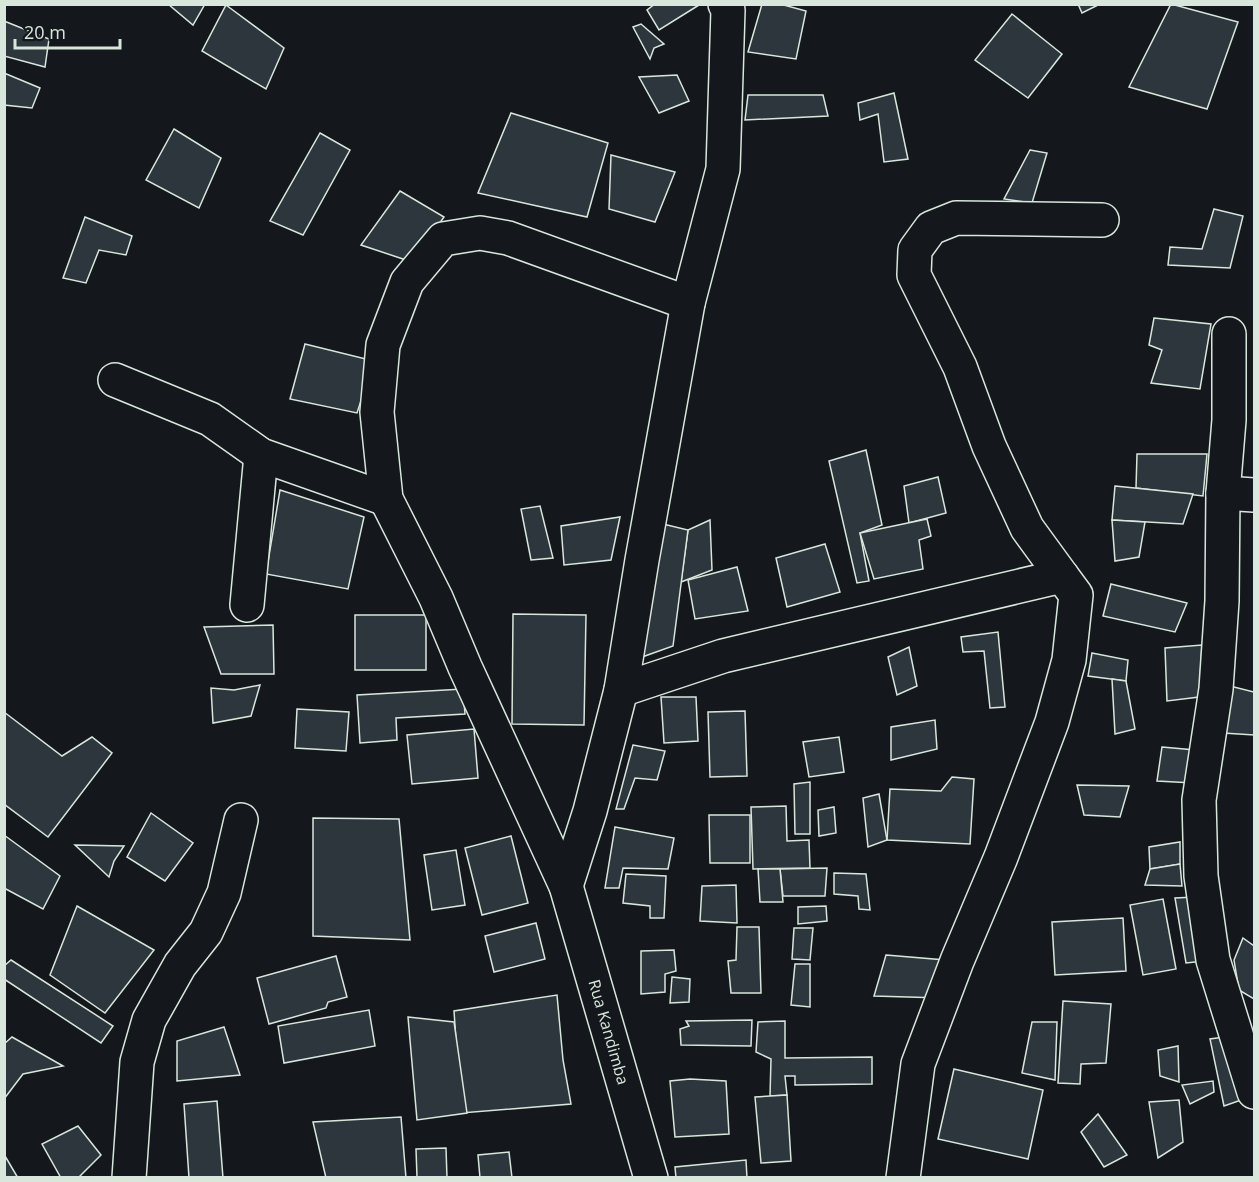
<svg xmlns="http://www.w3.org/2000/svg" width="1259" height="1182" viewBox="0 0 1259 1182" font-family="'Open Sans',sans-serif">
  <rect width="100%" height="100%" fill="#14181c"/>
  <g fill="#2c363c" stroke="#d8e6dc" stroke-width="1.5">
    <path d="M 168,4 L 205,4 L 193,25 Z"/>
    <path d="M 655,4 L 698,4 L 699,5 L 659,30 L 647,10 Z"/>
    <path d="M 762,4 L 780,4 L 806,11 L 796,59 L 748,52 Z"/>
    <path d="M 1078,4 L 1100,4 L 1082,13 Z"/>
    <path d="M 1171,4 L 1238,22 L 1207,109 L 1129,87 Z"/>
    <path d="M 226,5 L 284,48 L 266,89 L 202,51 Z"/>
    <path d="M 1012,14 L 1062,54 L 1028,98 L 975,60 Z"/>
    <path d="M 4,21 L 49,39 L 45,67 L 4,56 Z"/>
    <path d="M 641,24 L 664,44 L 654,48 L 650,59 L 633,27 Z"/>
    <path d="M 4,73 L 40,88 L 32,108 L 4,105 Z"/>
    <path d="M 677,75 L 689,101 L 659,113 L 639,77 Z"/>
    <path d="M 894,93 L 908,159 L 884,162 L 878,114 L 860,120 L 858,103 Z"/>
    <path d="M 748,95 L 823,95 L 828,116 L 745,120 Z"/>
    <path d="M 511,113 L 608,143 L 587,217 L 478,193 Z"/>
    <path d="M 174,129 L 221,158 L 199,208 L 146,180 Z"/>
    <path d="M 320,133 L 350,150 L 303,235 L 270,221 Z"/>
    <path d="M 1030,150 L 1047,153 L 1032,203 L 1004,199 Z"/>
    <path d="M 611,155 L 675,172 L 655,222 L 609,209 Z"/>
    <path d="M 400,191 L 444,217 L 412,262 L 361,245 Z"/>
    <path d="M 1214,209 L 1243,216 L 1230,268 L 1168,265 L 1170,247 L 1202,249 Z"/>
    <path d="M 85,217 L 132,236 L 126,255 L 99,250 L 86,283 L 63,278 Z"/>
    <path d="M 1154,318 L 1211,324 L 1200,389 L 1151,383 L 1162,350 L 1149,345 Z"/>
    <path d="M 305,344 L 374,361 L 357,413 L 290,399 Z"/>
    <path d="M 866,450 L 882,525 L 860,533 L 869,581 L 857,583 L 829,461 Z"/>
    <path d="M 1137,454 L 1207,454 L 1203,496 L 1136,488 Z"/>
    <path d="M 938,477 L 946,513 L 909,523 L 904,486 Z"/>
    <path d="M 1115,486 L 1193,494 L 1183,524 L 1112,520 Z"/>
    <path d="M 280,490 L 364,517 L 348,589 L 266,574 Z"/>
    <path d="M 540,506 L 553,558 L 531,560 L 521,509 Z"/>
    <path d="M 620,517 L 611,560 L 564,565 L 561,526 Z"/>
    <path d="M 927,519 L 931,536 L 919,540 L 923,569 L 874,579 L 860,533 Z"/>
    <path d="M 710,520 L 712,570 L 681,582 L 688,530 Z"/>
    <path d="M 1112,520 L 1145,522 L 1139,557 L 1115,561 Z"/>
    <path d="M 663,524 L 688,530 L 673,646 L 642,657 Z"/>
    <path d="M 825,544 L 840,592 L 787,607 L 776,558 Z"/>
    <path d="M 737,567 L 748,611 L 695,619 L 688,580 Z"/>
    <path d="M 1111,584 L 1187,603 L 1175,632 L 1103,616 Z"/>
    <path d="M 513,614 L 586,615 L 584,725 L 512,724 Z"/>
    <rect x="355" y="615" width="71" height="55"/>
    <path d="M 273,625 L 274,674 L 221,674 L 204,627 Z"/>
    <path d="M 998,632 L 1005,707 L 990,708 L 984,651 L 963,652 L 961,637 Z"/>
    <path d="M 1202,645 L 1199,697 L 1167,701 L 1165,648 Z"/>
    <path d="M 909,647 L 917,686 L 897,695 L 888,657 Z"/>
    <path d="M 1092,653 L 1128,660 L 1126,681 L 1088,676 Z"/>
    <path d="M 1112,679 L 1126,681 L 1135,729 L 1115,734 Z"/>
    <path d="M 260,685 L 251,716 L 213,723 L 211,688 L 234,690 Z"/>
    <path d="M 1230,686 L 1254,692 L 1254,735 L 1223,733 Z"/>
    <path d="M 463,689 L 465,714 L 396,718 L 397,740 L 360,743 L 357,695 Z"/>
    <path d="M 661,697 L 696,697 L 698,741 L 664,743 Z"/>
    <path d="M 297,709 L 349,712 L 346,751 L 295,748 Z"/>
    <path d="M 745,711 L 747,776 L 710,777 L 708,712 Z"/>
    <path d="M 4,712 L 62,756 L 92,737 L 112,753 L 48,837 L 4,804 Z"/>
    <path d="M 935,720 L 937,749 L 891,760 L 891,727 Z"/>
    <path d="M 474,729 L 478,778 L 412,784 L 407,735 Z"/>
    <path d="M 839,737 L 844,772 L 809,777 L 803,742 Z"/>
    <path d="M 633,745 L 665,751 L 657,780 L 635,778 L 624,809 L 616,809 Z"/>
    <path d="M 1162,747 L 1195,750 L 1193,783 L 1157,781 Z"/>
    <path d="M 952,777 L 974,779 L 970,844 L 887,840 L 890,789 L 941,791 Z"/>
    <path d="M 810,782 L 810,834 L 795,834 L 794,784 Z"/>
    <path d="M 1077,785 L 1129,786 L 1120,817 L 1084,815 Z"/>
    <path d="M 879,794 L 887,840 L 868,847 L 863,798 Z"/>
    <path d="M 786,806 L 787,841 L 809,840 L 810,868 L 753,869 L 751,807 Z"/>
    <path d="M 834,807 L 836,833 L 819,836 L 818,810 Z"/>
    <path d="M 151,813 L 193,843 L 165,881 L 127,857 Z"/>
    <path d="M 709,815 L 750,815 L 750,863 L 710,863 Z"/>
    <path d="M 313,818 L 399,819 L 410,940 L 313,936 Z"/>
    <path d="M 615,827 L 674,838 L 668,869 L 623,868 L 619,888 L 605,888 Z"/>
    <path d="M 4,835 L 60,876 L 43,909 L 4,888 Z"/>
    <path d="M 511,836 L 528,903 L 482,915 L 465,848 Z"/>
    <path d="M 1180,842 L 1180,864 L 1150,869 L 1149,847 Z"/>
    <path d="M 75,845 L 124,846 L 114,861 L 109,877 Z"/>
    <path d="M 456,850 L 465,905 L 432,910 L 424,855 Z"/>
    <path d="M 1180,864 L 1182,886 L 1145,885 L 1150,869 Z"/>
    <path d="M 827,868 L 825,896 L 783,896 L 780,869 Z"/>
    <path d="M 758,869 L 780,869 L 783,902 L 760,902 Z"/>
    <path d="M 834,873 L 866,874 L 870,910 L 859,909 L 858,896 L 834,894 Z"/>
    <path d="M 626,874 L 666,876 L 664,918 L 650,918 L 650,906 L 623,903 Z"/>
    <path d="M 736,885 L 737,923 L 700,921 L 702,886 Z"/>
    <path d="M 1195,897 L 1204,961 L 1186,963 L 1175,898 Z"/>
    <path d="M 1163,899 L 1176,969 L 1143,975 L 1130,905 Z"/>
    <path d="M 77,906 L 154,950 L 105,1013 L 50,975 Z"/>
    <path d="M 826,906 L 827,921 L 798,924 L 798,907 Z"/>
    <path d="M 1123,918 L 1126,971 L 1055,975 L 1052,922 Z"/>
    <path d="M 536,923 L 545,959 L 494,972 L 485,936 Z"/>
    <path d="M 737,927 L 759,927 L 761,993 L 731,993 L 728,961 L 736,960 Z"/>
    <path d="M 794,928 L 813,928 L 810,960 L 792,959 Z"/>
    <path d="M 1243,938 L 1254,946 L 1254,999 L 1239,990 L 1234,960 Z"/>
    <path d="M 674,950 L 676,971 L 665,974 L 665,992 L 641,994 L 641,951 Z"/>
    <path d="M 886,955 L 957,961 L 942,998 L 874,996 Z"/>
    <path d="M 336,956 L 347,997 L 328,1002 L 326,1008 L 269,1024 L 257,978 Z"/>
    <path d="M 11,960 L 113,1026 L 101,1043 L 4,979 L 4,966 Z"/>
    <path d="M 795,964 L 810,964 L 810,1007 L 791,1005 Z"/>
    <path d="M 672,977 L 690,979 L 689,1002 L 670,1003 Z"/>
    <path d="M 557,995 L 563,1060 L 571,1104 L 461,1113 L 454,1011 Z"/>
    <path d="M 1063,1001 L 1111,1004 L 1106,1063 L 1081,1064 L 1080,1084 L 1058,1083 Z"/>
    <path d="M 369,1010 L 375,1046 L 284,1063 L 278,1026 Z"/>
    <path d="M 408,1017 L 454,1022 L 467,1113 L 417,1120 Z"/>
    <path d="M 752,1020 L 751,1046 L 681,1045 L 680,1029 L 689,1026 L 686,1021 Z"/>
    <path d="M 785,1021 L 785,1058 L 872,1057 L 872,1084 L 795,1085 L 795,1076 L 785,1076 L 787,1095 L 770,1096 L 771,1059 L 756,1052 L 758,1022 Z"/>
    <path d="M 1032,1022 L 1057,1022 L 1055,1080 L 1022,1073 Z"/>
    <path d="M 224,1027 L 240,1075 L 177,1081 L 177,1041 Z"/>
    <path d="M 12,1037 L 63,1066 L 23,1074 L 4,1099 L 4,1044 Z"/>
    <path d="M 1224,1037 L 1244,1099 L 1224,1106 L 1210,1039 Z"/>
    <path d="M 1178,1046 L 1179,1082 L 1160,1076 L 1158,1050 Z"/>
    <path d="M 954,1069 L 1043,1090 L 1028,1159 L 938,1139 Z"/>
    <path d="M 690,1079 L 726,1081 L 729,1134 L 675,1137 L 670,1081 Z"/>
    <path d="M 1213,1081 L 1214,1092 L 1190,1104 L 1182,1085 Z"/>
    <path d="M 787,1095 L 791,1161 L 761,1163 L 755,1097 Z"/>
    <path d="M 1179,1100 L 1183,1142 L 1158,1158 L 1149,1102 Z"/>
    <path d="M 217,1101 L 223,1178 L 189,1178 L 184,1104 Z"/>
    <path d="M 1098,1114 L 1127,1155 L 1104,1167 L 1081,1132 Z"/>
    <path d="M 401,1117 L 406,1178 L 326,1178 L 313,1122 Z"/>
    <path d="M 78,1126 L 101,1155 L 78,1178 L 61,1178 L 42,1144 Z"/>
    <path d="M 446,1148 L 447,1178 L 417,1177 L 416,1149 Z"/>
    <path d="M 509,1152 L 512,1178 L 480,1178 L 478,1155 Z"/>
    <path d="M 5,1156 L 18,1178 L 4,1178 Z"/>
    <path d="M 746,1160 L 747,1178 L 676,1178 L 675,1167 Z"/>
  </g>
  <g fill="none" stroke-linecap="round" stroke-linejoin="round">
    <g stroke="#d8e6dc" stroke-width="36">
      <g id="minor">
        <path d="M 1229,334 L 1229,420 L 1223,493 L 1222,601 L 1216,689 L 1199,800 L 1201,876 L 1213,960 L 1254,1092"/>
        <path d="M 115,380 L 210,419 L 261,455 L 386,499"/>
        <path d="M 1223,493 L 1254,495"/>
        <path d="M 1062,576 L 1027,528 L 989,446 L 960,367 L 914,275 L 915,250 L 931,228 L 956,218 L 1102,220"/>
        <path d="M 247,605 L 261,455"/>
        <path d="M 621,690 L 723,656 L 1062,576 L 1076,595 L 1069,660 L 1052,722 L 1001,857 L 957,961 L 918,1064 L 903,1178"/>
        <path d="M 566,886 L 590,811 L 621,690 L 642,560 L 688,303 L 723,169 L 728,10 L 725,4"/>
        <path d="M 129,1178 L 137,1062 L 149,1020 L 180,965 L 206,932 L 224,893 L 241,820"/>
        <path d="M 651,1178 L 566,886 L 465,667 L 436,598 L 386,499 L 377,412 L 383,345 L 407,282 L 443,239 L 480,233 L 508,238 L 688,303"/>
      </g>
    </g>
    <use href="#minor" stroke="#14181c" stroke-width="33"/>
  </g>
  <g text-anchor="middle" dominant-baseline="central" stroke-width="4.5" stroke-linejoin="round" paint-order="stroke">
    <g font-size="16" fill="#d8e6dc" stroke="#14181c">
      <text transform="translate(609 1032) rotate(74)">Rua Kandimba</text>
    </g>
  </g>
  <rect width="1259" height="1182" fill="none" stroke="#d8e6dc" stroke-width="12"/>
  <path d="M15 39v9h105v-9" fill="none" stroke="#d8e6dc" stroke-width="3"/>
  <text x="24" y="39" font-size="18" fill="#d8e6dc" stroke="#14181c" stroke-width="4.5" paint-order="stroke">20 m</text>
</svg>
